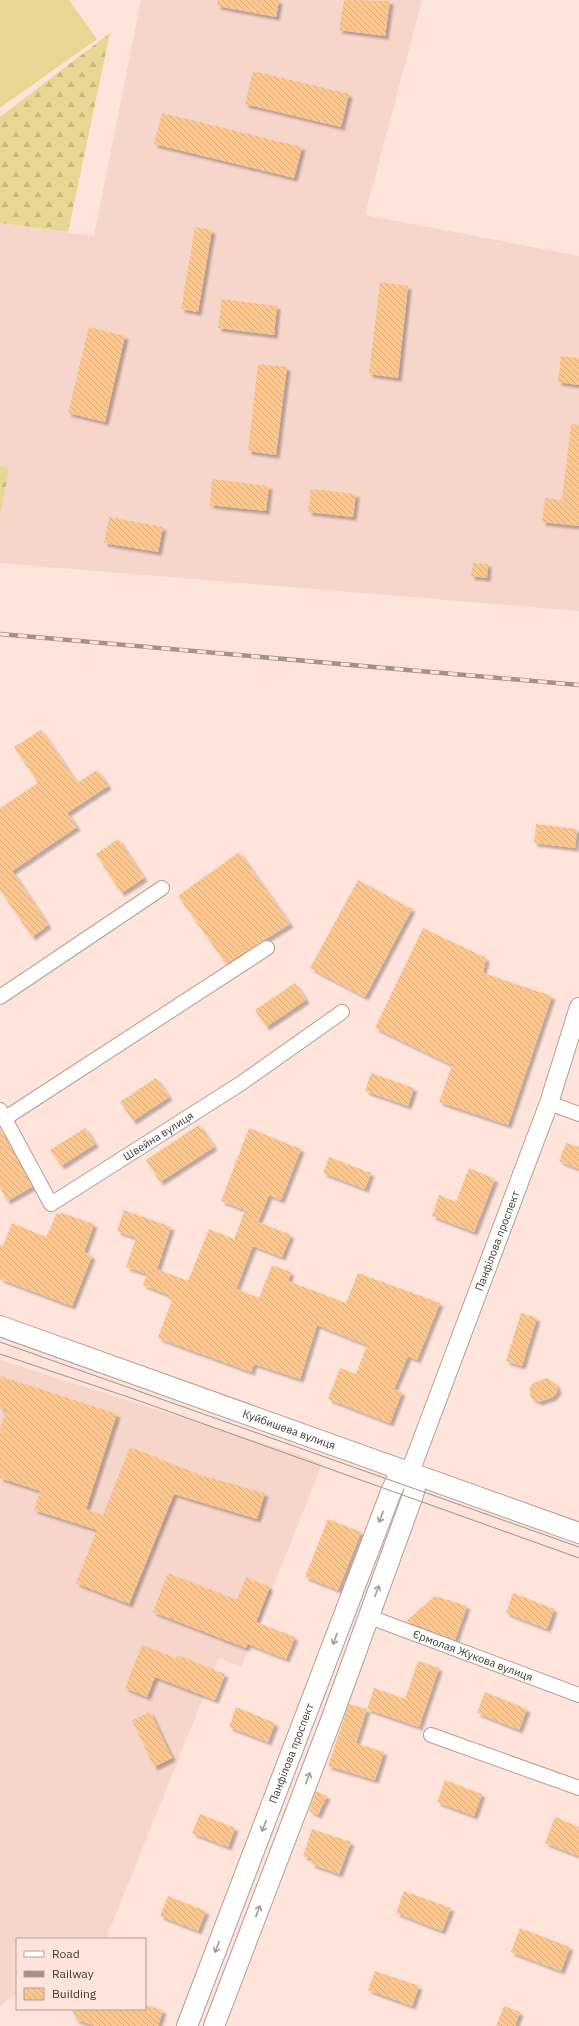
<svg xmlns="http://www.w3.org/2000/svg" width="579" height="2026" viewBox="0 0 579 2026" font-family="'IBM Plex Sans',sans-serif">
  <defs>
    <pattern id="forest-firs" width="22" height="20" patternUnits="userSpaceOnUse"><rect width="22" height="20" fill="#e8d793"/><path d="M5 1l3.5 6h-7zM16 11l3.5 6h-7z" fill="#c8b97f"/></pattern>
    <pattern id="building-back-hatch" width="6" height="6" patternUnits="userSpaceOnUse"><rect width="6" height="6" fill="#fec78d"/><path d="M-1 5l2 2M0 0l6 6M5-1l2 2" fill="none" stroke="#dbac7a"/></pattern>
    <filter id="shadow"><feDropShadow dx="3.5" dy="3.5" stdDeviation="1" flood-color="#0004"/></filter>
  </defs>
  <rect width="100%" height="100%" fill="#fee4db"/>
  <g fill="#f6d5ca">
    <path d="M 141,0 L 422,0 L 365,215 L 579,256 L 579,611 L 0,563 L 0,223 L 94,236 Z"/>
    <path d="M 0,1360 L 300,1455 L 322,1464 L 241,1667 L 219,1658 L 106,1939 L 17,1939 L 17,1993 L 0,2006 Z"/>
  </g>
  <g fill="url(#forest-firs)">
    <path d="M 110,33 L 68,232 L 0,223 L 0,117 Z"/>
    <path d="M 0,466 L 9,469 L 0,516 Z"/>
  </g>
  <path fill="#e8d793" d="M 0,0 L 69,0 L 97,39 L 0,108 Z"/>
  <g fill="url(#building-back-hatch)" filter="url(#shadow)">
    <path d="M 218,0 L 279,0 L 276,17 L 217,6 Z"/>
    <path d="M 344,0 L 390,1 L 385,36 L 339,30 Z"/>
    <path d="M 253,71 L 349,94 L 341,127 L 245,104 Z"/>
    <path d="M 162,113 L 302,147 L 294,178 L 154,144 Z"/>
    <path d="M 195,227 L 212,230 L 198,312 L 181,309 Z"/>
    <path d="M 380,282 L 408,286 L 398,378 L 369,374 Z"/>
    <path d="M 222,299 L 277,306 L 274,335 L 218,328 Z"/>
    <path d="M 89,327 L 125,336 L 105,422 L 68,413 Z"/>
    <path d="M 561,356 L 579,358 L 579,385 L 558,382 Z"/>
    <path d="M 258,364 L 287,367 L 276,455 L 248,451 Z"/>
    <path d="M 571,424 L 579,425 L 579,526 L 542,522 L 545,498 L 562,500 Z"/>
    <path d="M 212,479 L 269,486 L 266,511 L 210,505 Z"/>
    <path d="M 311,489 L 356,494 L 353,517 L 308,512 Z"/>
    <path d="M 109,517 L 163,527 L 158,552 L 104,543 Z"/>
    <path d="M 473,563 L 488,564 L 487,578 L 471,576 Z"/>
    <path d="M 41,730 L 77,783 L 97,770 L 108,786 L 67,813 L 77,827 L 12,871 L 48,925 L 32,937 L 0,890 L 0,808 L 38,783 L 14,747 Z"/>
    <path d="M 536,824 L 577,829 L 575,848 L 534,843 Z"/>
    <path d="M 118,839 L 144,878 L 121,893 L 96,854 Z"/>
    <path d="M 239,852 L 290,924 L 226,964 L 178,896 Z"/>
    <path d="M 358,880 L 412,909 L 365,997 L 310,968 Z"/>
    <path d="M 423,928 L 486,958 L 483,973 L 552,996 L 508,1125 L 439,1102 L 452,1065 L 375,1028 Z"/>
    <path d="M 295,983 L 306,1000 L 266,1027 L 255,1010 Z"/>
    <path d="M 371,1073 L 414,1088 L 408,1106 L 365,1091 Z"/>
    <path d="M 156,1078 L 169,1097 L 133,1121 L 120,1102 Z"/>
    <path d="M 199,1125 L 214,1147 L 160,1182 L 146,1160 Z"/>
    <path d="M 0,1128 L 32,1187 L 7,1201 L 0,1187 Z"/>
    <path d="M 85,1128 L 95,1144 L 61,1166 L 50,1150 Z"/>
    <path d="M 249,1128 L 301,1149 L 281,1200 L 269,1195 L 258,1222 L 291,1235 L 282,1257 L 253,1246 L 236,1289 L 259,1298 L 272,1265 L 291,1272 L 288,1281 L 346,1303 L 358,1273 L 440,1303 L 417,1360 L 408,1356 L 394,1389 L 402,1392 L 390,1423 L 328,1399 L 340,1368 L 356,1374 L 367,1345 L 317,1325 L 300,1379 L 254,1364 L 251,1372 L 158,1338 L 172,1300 L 168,1298 L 169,1295 L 143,1285 L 147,1274 L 126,1267 L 136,1238 L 117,1231 L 124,1210 L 171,1227 L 157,1269 L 188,1281 L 209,1229 L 234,1239 L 245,1210 L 221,1201 Z"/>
    <path d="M 566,1143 L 579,1147 L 579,1169 L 559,1161 Z"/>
    <path d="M 329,1157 L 371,1173 L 365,1189 L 323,1173 Z"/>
    <path d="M 469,1168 L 495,1179 L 474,1232 L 432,1216 L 439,1195 L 456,1202 Z"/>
    <path d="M 57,1213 L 65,1214 L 94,1224 L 84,1252 L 92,1256 L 72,1306 L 0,1279 L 0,1245 L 3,1246 L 12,1223 L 46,1237 Z"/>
    <path d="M 521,1313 L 537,1318 L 522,1366 L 506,1361 Z"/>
    <path d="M 0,1376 L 117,1414 L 86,1509 L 103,1515 L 130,1447 L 200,1475 L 265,1493 L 257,1519 L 174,1494 L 129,1604 L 76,1583 L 97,1530 L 34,1510 L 40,1491 L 0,1478 L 0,1430 L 6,1410 L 0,1408 Z"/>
    <path d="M 547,1378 L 556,1384 L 558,1391 L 553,1397 L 539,1402 L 531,1398 L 529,1389 L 533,1383 Z"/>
    <path d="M 328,1519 L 361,1532 L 338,1590 L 305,1577 Z"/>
    <path d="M 168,1573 L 237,1600 L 246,1577 L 270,1587 L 256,1622 L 295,1637 L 286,1659 L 248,1644 L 246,1648 L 153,1612 Z"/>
    <path d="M 513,1593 L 554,1609 L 547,1629 L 506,1613 Z"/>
    <path d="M 435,1596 L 467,1606 L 455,1640 L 406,1621 Z"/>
    <path d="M 142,1645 L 176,1658 L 177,1655 L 225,1674 L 215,1700 L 155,1677 L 147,1697 L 125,1688 Z"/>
    <path d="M 418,1661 L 439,1668 L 419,1727 L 367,1709 L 374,1688 L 405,1699 Z"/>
    <path d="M 485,1692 L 527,1709 L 519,1730 L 477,1713 Z"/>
    <path d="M 349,1704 L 367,1709 L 356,1743 L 384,1752 L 375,1780 L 328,1766 Z"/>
    <path d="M 236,1707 L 275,1723 L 268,1742 L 229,1727 Z"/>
    <path d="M 150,1712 L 172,1758 L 154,1767 L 132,1720 Z"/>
    <path d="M 445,1780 L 482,1794 L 474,1816 L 437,1802 Z"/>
    <path d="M 316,1791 L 327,1796 L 318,1815 L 309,1811 Z"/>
    <path d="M 200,1814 L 235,1828 L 228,1847 L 192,1833 Z"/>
    <path d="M 555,1817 L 579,1827 L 579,1856 L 545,1843 Z"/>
    <path d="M 312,1829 L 351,1842 L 339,1874 L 311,1864 L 312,1859 L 303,1856 Z"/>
    <path d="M 404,1891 L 451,1908 L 442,1931 L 396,1913 Z"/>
    <path d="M 168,1896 L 206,1911 L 198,1931 L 160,1916 Z"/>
    <path d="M 520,1928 L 570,1947 L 561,1971 L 511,1952 Z"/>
    <path d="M 375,1971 L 419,1986 L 412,2006 L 368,1990 Z"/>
    <path d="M 145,2005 L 163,2010 L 158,2026 L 97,2026 L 76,2020 L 72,2009 L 145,2009 Z"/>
    <path d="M 504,2006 L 520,2012 L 515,2026 L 496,2026 Z"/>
  </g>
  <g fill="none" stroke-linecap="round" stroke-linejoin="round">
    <g stroke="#b59d95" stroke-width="16">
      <g id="minor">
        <path d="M 0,997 L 162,888"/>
        <path d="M 549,1103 L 579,1114"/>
        <path id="s1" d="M 0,1110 L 51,1204 L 240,1084 L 342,1012"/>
        <path d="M 4,1119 L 267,948"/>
        <path id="s2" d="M 367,1616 L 579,1695"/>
        <path d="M 431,1735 L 579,1788"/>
      </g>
    </g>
    <g stroke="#b59d95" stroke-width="20">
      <g id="tertiary">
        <path id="s3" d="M 410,1472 L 549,1103 L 579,1007"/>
      </g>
    </g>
    <g stroke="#b59d95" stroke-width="22">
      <g id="secondary">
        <path id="s4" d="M 0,1326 L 579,1533"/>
        <path id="s5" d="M 187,2026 L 391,1492 L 396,1481 L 410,1472"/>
        <path d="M 214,2026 L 333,1715 L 412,1498 L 415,1488 L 410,1472"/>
      </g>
    </g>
    <use href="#minor" stroke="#fff" stroke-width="14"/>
    <use href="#tertiary" stroke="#fff" stroke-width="18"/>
    <use href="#secondary" stroke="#fff" stroke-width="20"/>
    <g stroke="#a3918a" stroke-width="1">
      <path d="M 0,1342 L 579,1547"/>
      <path d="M 0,1354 L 134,1399 L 579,1558"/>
    </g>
    <g stroke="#a3918a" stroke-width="4.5">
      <path id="rail" d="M 0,634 L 579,685"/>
    </g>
    <use href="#rail" stroke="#fee4db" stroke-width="3" stroke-dasharray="9" stroke-linecap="butt"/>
  </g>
  <defs><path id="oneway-shaft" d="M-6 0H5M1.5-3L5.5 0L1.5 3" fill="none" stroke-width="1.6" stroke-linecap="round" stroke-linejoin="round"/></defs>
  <g stroke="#a09c9a">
    <use href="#oneway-shaft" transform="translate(381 1517) rotate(111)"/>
    <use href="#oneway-shaft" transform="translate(377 1591) rotate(-69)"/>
    <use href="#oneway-shaft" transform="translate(335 1639) rotate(111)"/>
    <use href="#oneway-shaft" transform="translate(308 1778) rotate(-69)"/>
    <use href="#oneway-shaft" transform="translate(264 1826) rotate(111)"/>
    <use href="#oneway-shaft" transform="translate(258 1911) rotate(-69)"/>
    <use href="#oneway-shaft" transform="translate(217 1947) rotate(111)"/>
  </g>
  <g text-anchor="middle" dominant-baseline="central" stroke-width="3" stroke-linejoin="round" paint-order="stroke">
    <g font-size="11" fill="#423834" stroke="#fee4db">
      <text stroke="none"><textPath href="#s1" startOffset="234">Швейна вулиця</textPath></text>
      <text stroke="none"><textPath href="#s3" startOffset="247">Панфілова проспект</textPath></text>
      <text stroke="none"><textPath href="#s4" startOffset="307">Куйбишева вулиця</textPath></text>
      <text stroke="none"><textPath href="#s2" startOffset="113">Єрмолая Жукова вулиця</textPath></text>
      <text stroke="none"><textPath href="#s5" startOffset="292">Панфілова проспект</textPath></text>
    </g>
  </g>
  <rect x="16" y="1938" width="130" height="72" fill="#fee4db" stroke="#b39f98"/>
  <rect x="24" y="1951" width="20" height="6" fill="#ffffff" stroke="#b39f98"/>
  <text x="52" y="1958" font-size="12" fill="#423834">Road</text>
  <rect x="24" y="1971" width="20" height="6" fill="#a3918a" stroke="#b39f98"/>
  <text x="52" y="1978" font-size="12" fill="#423834">Railway</text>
  <rect x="24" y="1988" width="20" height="12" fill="url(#building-back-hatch)" stroke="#b39f98"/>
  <text x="52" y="1998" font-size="12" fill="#423834">Building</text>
</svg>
